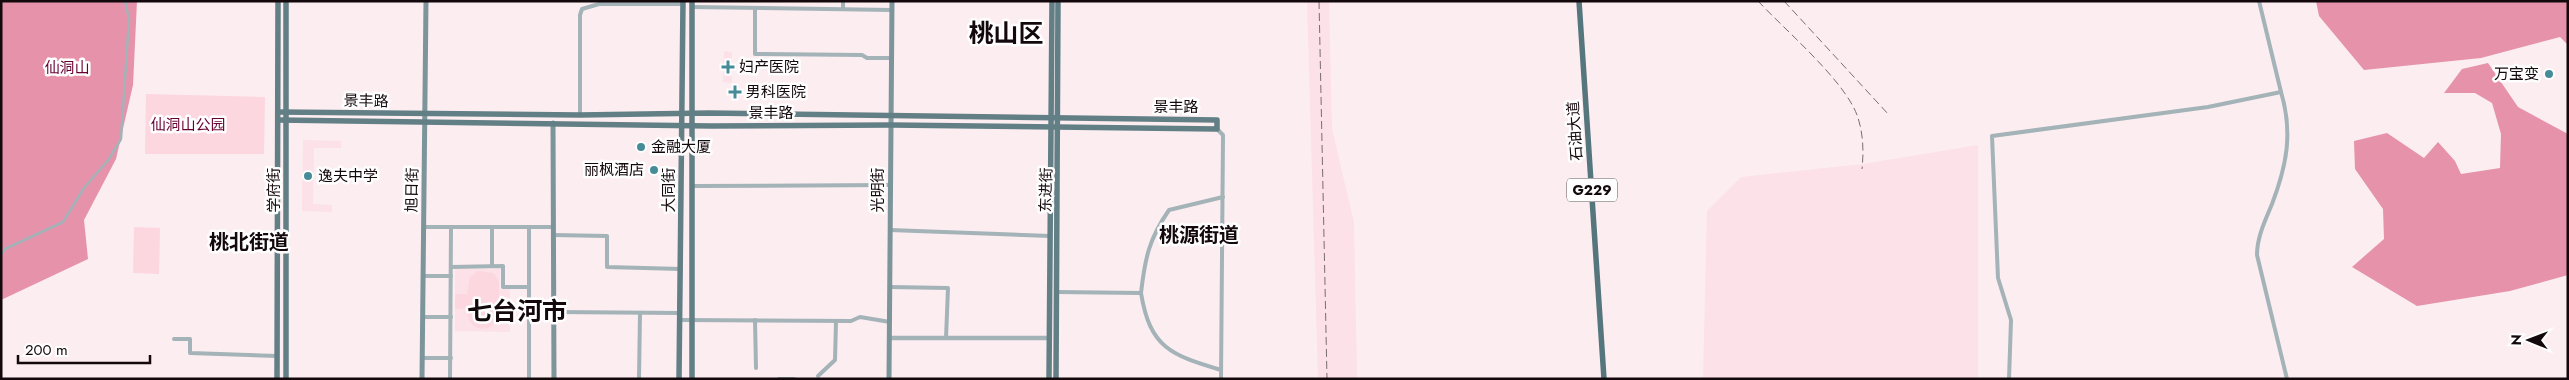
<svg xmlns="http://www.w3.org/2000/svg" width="2569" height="380" viewBox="0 0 2569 380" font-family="Jost,'Noto Sans SC',sans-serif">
  <rect width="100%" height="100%" fill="#fcedf0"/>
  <g fill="#fce1e8">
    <path d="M 1307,1 L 1329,1 L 1332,129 L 1354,223 L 1357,379 L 1318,379 Z"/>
    <path d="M 724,51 L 732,52 L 732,83 L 723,82 Z"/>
    <path d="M 303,140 L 341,141 L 341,148 L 314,148 L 313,204 L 332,205 L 332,212 L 302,211 Z"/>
    <path d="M 1978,145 L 1978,379 L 1703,379 L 1707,211 L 1741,177 L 1863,164 Z"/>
    <path d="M 455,269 L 500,269 L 500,289 L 510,289 L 510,332 L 455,331 Z"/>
  </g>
  <g fill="#fcd7e0">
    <path d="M 146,94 L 265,97 L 264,154 L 145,154 Z"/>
    <path d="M 134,227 L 160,228 L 159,274 L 133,273 Z"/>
    <path d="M 478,271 L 493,273 L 499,281 L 499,318 C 487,336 467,330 467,309 L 455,309 L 455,294 L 467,294 L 470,277 Z"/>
  </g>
  <g fill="#e592aa">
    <path d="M 1,1 L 137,1 L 133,85 L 116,159 L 84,220 L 88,259 L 1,300 Z"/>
    <path d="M 2316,1 L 2568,1 L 2568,45 L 2560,37 L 2481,58 L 2364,70 L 2319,16 Z"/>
    <path d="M 2488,63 L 2518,107 L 2568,134 L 2568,275 L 2510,291 L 2417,306 L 2352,267 L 2384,239 L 2383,209 L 2355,169 L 2354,141 L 2387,133 L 2424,158 L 2438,142 L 2455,161 L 2461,174 L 2500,168 L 2501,134 L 2492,103 L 2475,93 L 2444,93 L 2462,69 Z"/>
  </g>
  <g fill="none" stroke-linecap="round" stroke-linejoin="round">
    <path stroke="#a3b3b7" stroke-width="2.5" d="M 1,255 L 5,249 L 63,222 L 84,188 L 109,159 L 121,139 L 129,19 L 125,1"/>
    <g stroke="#a3b3b7" stroke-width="4">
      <path d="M 843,1 L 843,9"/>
      <path d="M 692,7 L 892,10"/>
      <path d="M 755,8 L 755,54 L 862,55 L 867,58 L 892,58"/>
      <path d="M 2281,92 C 2293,132 2287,165 2272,204 C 2265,221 2257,237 2257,255 L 2287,379"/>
      <path d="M 580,115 L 580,15 L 582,9 L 599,4 L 683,4"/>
      <path d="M 1217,129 L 1223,135 L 1221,379"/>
      <path d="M 692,186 L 891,185"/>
      <path d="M 424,227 L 553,227"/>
      <path d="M 890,230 L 1050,236"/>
      <path d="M 553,235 L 607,236 L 607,267 L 681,269"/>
      <path d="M 492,266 L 492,227"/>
      <path d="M 451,267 L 503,266 L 503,287 L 529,287"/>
      <path d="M 424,276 L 451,276"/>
      <path d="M 890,287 L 948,288 L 946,338"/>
      <path d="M 1057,292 L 1141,293 C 1150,348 1171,355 1221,370"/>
      <path d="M 1141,293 C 1145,258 1149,239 1169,210 L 1223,197"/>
      <path d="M 554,312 L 680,313"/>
      <path d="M 423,317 L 451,317"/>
      <path d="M 680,320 L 851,321 L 860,317 L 890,322"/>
      <path d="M 755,320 L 756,368"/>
      <path d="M 174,339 L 190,339 L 190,353 L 277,356"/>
      <path d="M 423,358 L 451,358"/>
      <path d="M 818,376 L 835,360 L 836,321"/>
      <path d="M 450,379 L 451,227"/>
      <path d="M 529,379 L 529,227"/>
      <path d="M 639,379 L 640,313"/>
      <path d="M 779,379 L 794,379"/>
      <path d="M 2009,379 L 2011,320 L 1998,278 L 1992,136 L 2208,107 L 2281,92 L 2259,1"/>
    </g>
    <path stroke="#a3b3b7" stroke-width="4.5" d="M 890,338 L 1049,338"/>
    <g stroke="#7c959a" stroke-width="5">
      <path d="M 553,123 L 554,379"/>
      <path d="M 422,379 L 426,1"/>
      <path d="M 889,379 L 892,1"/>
    </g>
    <g stroke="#617f85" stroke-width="5.5">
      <path d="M 692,1 L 692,379"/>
      <path d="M 278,112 L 580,115 L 709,113 L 1217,120 L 1217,129 L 891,125 L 711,126 L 278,120"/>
      <path d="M 277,379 L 278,1"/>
      <path d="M 286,379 L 286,1"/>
      <path d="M 679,379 L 683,1"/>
      <path d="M 1049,379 L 1052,1"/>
      <path d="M 1056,379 L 1058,1"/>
    </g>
    <path stroke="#55767c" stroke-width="5.5" d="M 1579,1 L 1604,379"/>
    <g stroke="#7a6d70" stroke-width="1" stroke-dasharray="8 4" stroke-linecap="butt">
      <path d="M 1319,1 L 1327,379"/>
      <path d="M 1758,1 C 1785,30 1844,80 1857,115 C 1863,131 1864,151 1862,169"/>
      <path d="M 1784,1 L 1889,115"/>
    </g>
  </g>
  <g fill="#468b98" stroke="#fefefe" stroke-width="2">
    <path d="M725.5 59.5h5v5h5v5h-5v5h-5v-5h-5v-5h5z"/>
    <circle cx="2549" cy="74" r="5"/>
    <path d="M732.5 84.5h5v5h5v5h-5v5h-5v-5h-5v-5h5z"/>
    <circle cx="641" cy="147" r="5"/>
    <circle cx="654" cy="170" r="5"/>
    <circle cx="308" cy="176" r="5"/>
  </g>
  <g text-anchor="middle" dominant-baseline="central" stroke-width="5" stroke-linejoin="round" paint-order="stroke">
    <rect fill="#fefefe" stroke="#5a5254" stroke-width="1" x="1567" y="178.5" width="50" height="23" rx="4"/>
    <g font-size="14" font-weight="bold" fill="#13080b">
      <text x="1592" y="190">G229</text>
    </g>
    <g font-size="15" fill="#13080b" stroke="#fefefe" text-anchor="start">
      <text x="739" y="67">妇产医院</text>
      <text x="2539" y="74" text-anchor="end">万宝变</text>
      <text x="746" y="92">男科医院</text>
      <text x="651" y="147">金融大厦</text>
      <text x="644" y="170" text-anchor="end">丽枫酒店</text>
      <text x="318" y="176">逸夫中学</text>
    </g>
    <g font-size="15" fill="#680233" stroke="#fefefe">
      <text x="67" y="68">仙洞山</text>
      <text x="188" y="125">仙洞山公园</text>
    </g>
    <g font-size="15" fill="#13080b" stroke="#fefefe">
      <text transform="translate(366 101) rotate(1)">景丰路</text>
      <text x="1176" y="107">景丰路</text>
      <text x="771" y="113">景丰路</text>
      <text transform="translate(1575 131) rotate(-94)">石油大道</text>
      <text transform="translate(274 190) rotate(-90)">学府街</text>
      <text transform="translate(412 190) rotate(-89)">旭日街</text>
      <text transform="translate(669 190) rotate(-90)">大同街</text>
      <text transform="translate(878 190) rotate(-90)">光明街</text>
      <text transform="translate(1046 190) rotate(-89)">东进街</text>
    </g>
    <g font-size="20" font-weight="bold" fill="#13080b" stroke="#fefefe">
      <text x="1199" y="235">桃源街道</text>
      <text x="249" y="242">桃北街道</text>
    </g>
    <g font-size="25" font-weight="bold" fill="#13080b" stroke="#fefefe">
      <text x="1006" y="33">桃山区</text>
      <text x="517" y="311">七台河市</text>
    </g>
  </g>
  <rect width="2569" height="380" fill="none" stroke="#13080b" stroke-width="5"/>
  <g transform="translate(2529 340) rotate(271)" stroke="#fefefe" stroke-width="4" paint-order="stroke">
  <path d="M0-4L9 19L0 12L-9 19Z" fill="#13080b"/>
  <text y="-8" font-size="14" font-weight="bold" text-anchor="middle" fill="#13080b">N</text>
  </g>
  <path d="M18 355v8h132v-8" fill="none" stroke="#13080b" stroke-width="2.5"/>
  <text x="25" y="355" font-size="15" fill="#13080b" stroke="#fefefe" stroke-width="4" paint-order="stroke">200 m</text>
</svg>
